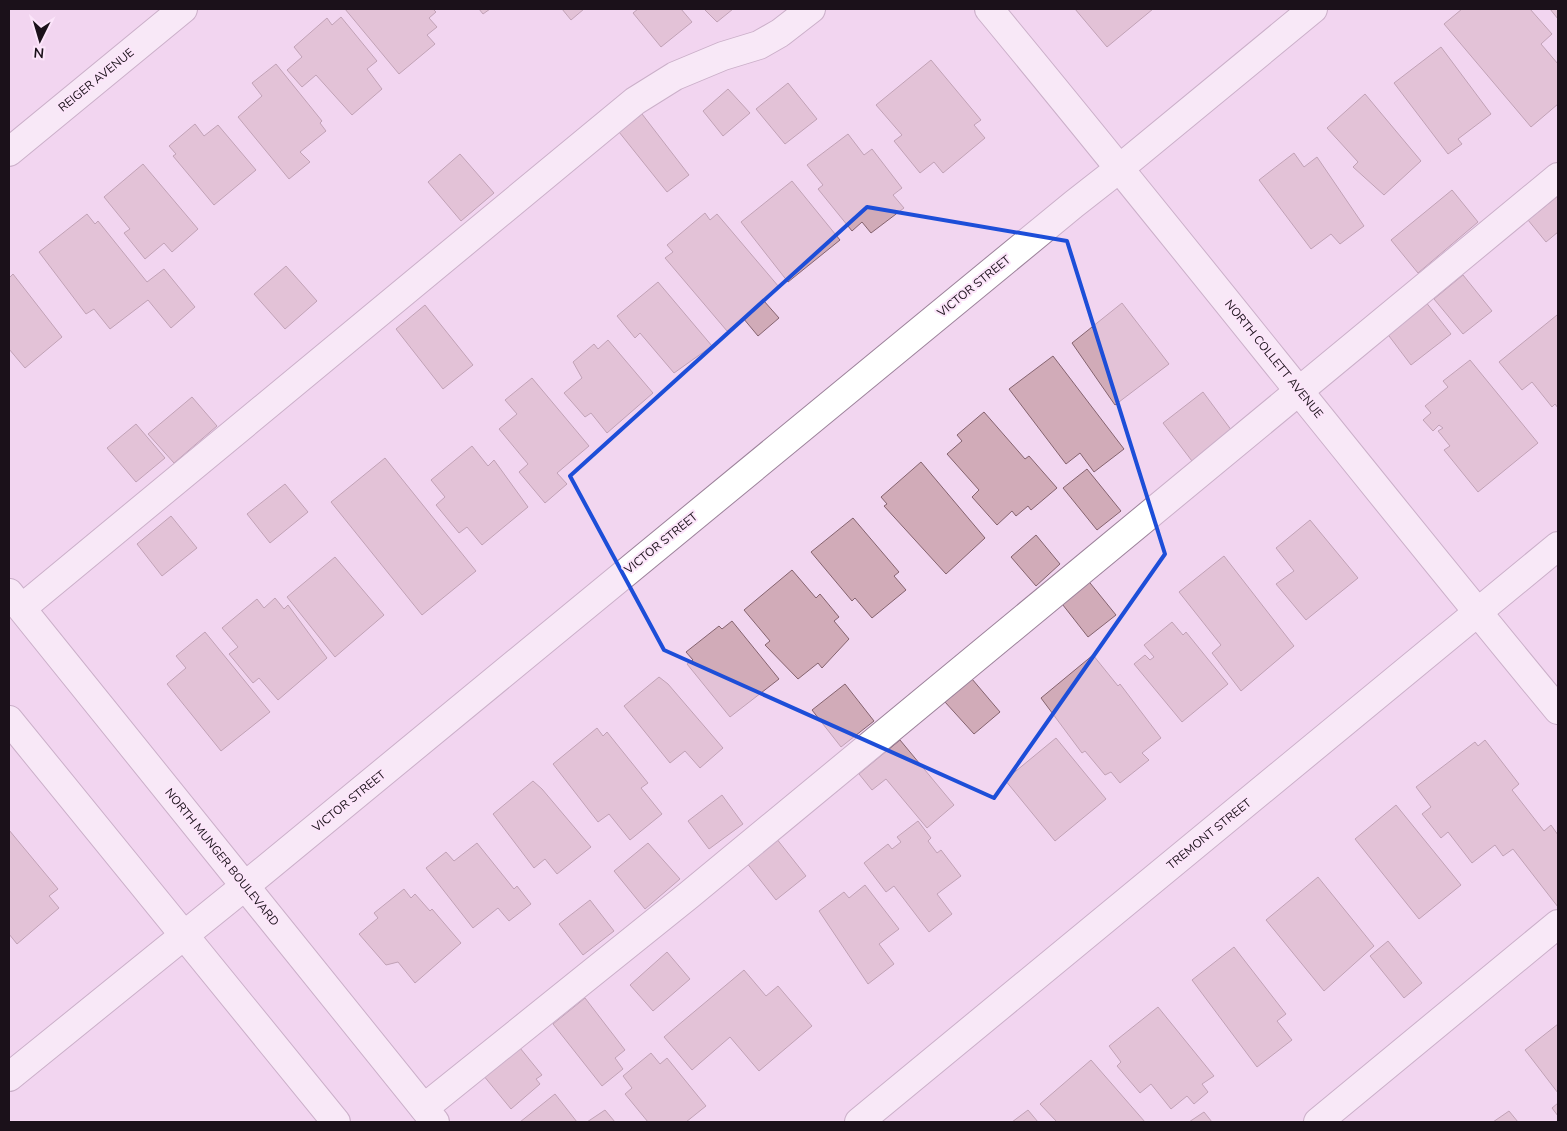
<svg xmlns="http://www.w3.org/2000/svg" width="1567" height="1131" viewBox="0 0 1567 1131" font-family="'Nunito Sans',sans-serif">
  <rect width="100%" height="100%" fill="#f2d6f0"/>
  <g fill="#d1abb8" stroke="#85636f">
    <path d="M 345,9 L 433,9 L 436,12 L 429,18 L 437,27 L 427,35 L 435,44 L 399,74 Z"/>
    <path d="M 479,9 L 490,9 L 483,14 Z"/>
    <path d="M 562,9 L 584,9 L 571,20 Z"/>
    <path d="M 638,9 L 681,9 L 692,22 L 661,47 L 633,13 Z"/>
    <path d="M 704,9 L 733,9 L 717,22 Z"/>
    <path d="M 1075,9 L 1153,9 L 1107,47 Z"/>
    <path d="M 1462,9 L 1530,9 L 1552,34 L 1541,44 L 1558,64 L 1558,104 L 1531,127 L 1444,24 Z"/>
    <path d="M 1550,9 L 1558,9 L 1558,19 Z"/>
    <path d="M 341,17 L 377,61 L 367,69 L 382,89 L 352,115 L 316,75 L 302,87 L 287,70 L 302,57 L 294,47 L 327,18 L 332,25 Z"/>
    <path d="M 1441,47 L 1491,114 L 1458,139 L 1462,144 L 1448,154 L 1394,83 Z"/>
    <path d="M 931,60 L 981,120 L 974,125 L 985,138 L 943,173 L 934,162 L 920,173 L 894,141 L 902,135 L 876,105 Z"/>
    <path d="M 276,64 L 322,121 L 320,123 L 326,131 L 300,152 L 310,162 L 289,179 L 238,117 L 262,96 L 252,83 Z"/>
    <path d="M 788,83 L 817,119 L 785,144 L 756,109 Z"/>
    <path d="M 728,89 L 750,113 L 723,136 L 703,111 Z"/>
    <path d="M 1365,94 L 1421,161 L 1384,195 L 1353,167 L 1358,162 L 1327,128 Z"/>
    <path d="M 642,114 L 689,175 L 667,192 L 619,132 Z"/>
    <path d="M 195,124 L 204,136 L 218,125 L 256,170 L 214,205 L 173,156 L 176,154 L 169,146 Z"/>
    <path d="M 848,134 L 864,155 L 872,149 L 902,188 L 893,195 L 904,208 L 871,233 L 862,222 L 852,231 L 818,189 L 823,185 L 807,165 Z"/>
    <path d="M 1294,153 L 1304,167 L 1317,157 L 1364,226 L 1340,244 L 1331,234 L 1311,249 L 1259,180 Z"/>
    <path d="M 460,154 L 494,193 L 461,221 L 428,182 Z"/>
    <path d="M 143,164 L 198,229 L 172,252 L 164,243 L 145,259 L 124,233 L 130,229 L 104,197 Z"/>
    <path d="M 792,181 L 840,240 L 788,282 L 741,222 Z"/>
    <path d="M 1452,190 L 1478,222 L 1418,273 L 1391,240 Z"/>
    <path d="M 1558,196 L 1558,232 L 1546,242 L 1528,220 Z"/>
    <path d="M 705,213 L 710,220 L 717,214 L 779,287 L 764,301 L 779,318 L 758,336 L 743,318 L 727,331 L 665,258 L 673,252 L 667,245 Z"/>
    <path d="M 87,214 L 95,224 L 98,221 L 147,282 L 164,269 L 195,307 L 171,328 L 148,300 L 110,329 L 94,309 L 86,314 L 39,252 Z"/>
    <path d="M 286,266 L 317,301 L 285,329 L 254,294 Z"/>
    <path d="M 13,274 L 62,337 L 25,368 L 9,349 L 9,278 Z"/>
    <path d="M 1463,275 L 1492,311 L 1463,334 L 1434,299 Z"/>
    <path d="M 658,282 L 712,346 L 674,373 L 640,333 L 635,338 L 617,316 Z"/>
    <path d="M 1425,301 L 1451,334 L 1411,365 L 1386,332 Z"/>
    <path d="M 1122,303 L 1169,364 L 1115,405 L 1072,343 Z"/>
    <path d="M 425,305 L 473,365 L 443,389 L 396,329 Z"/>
    <path d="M 1557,315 L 1558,317 L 1558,408 L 1555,404 L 1552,407 L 1532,382 L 1522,390 L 1499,362 Z"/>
    <path d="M 608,340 L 653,393 L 607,433 L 591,413 L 585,417 L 564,393 L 582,378 L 573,362 L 594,344 L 598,349 Z"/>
    <path d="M 1053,356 L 1124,449 L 1094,472 L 1080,453 L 1066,464 L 1009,389 Z"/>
    <path d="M 1470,360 L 1538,443 L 1478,492 L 1444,450 L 1450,446 L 1438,431 L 1443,428 L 1439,425 L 1433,431 L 1423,420 L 1431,413 L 1425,406 L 1448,387 L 1443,381 Z"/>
    <path d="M 532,378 L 589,446 L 557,473 L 567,484 L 545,503 L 519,472 L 528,464 L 499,429 L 517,414 L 505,400 Z"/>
    <path d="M 1203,392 L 1235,435 L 1195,465 L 1163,423 Z"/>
    <path d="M 192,397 L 217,426 L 174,463 L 148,434 Z"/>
    <path d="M 984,412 L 1025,459 L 1029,456 L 1057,488 L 1031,510 L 1028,506 L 1016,516 L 1012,511 L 997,525 L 972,497 L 979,490 L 947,454 L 962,441 L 957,435 Z"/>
    <path d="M 136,424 L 165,458 L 136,482 L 107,448 Z"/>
    <path d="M 472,446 L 488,466 L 494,460 L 528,507 L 482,545 L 467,527 L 459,533 L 436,505 L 445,497 L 431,480 Z"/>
    <path d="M 385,458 L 476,571 L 422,615 L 331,502 Z"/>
    <path d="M 921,462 L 985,538 L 946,574 L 884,506 L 887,504 L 881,497 Z"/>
    <path d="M 1087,469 L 1121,511 L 1097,530 L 1063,488 Z"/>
    <path d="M 285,484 L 308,512 L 270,543 L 247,514 Z"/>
    <path d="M 171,516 L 197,548 L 162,576 L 137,544 Z"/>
    <path d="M 853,518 L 899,572 L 894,576 L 906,590 L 872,618 L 855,598 L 852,601 L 811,552 Z"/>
    <path d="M 1310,520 L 1358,578 L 1306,620 L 1276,584 L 1294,571 L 1276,548 Z"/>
    <path d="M 1036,535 L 1060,564 L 1036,586 L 1011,557 Z"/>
    <path d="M 1224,556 L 1294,646 L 1241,691 L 1212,653 L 1221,645 L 1179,592 Z"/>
    <path d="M 335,557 L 384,615 L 335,657 L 287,597 Z"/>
    <path d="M 792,570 L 816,598 L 820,594 L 839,617 L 834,621 L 849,639 L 822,668 L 818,663 L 798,679 L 765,645 L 770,641 L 744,610 Z"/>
    <path d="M 1086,578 L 1116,615 L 1088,637 L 1059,600 Z"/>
    <path d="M 275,598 L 284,609 L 288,605 L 327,658 L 278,700 L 259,678 L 253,683 L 229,654 L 238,647 L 222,628 L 257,599 L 264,608 Z"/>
    <path d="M 732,621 L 779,679 L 730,717 L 687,664 L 693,660 L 686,652 L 719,626 L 722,629 Z"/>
    <path d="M 1172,622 L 1183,635 L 1186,632 L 1228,684 L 1182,722 L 1134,664 L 1145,655 L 1150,660 L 1154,657 L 1144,645 Z"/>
    <path d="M 205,632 L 270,712 L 221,751 L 167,684 L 186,668 L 176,656 Z"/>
    <path d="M 1093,655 L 1118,686 L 1120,684 L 1161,738 L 1142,753 L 1149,760 L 1120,783 L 1111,772 L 1105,775 L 1085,751 L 1082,753 L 1041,698 Z"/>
    <path d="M 659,677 L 668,684 L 723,748 L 700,768 L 685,751 L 670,763 L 624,706 Z"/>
    <path d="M 972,679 L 1000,712 L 974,734 L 945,702 Z"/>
    <path d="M 845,684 L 874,721 L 841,747 L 812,710 Z"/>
    <path d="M 597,728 L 603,736 L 607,732 L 648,783 L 641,788 L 662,814 L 630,840 L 609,814 L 598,822 L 553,764 Z"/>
    <path d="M 1056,738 L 1106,799 L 1055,841 L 1005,780 Z"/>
    <path d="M 900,740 L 954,805 L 927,828 L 886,779 L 872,790 L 859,774 Z"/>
    <path d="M 1485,740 L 1519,784 L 1512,790 L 1544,831 L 1551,825 L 1558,835 L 1558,907 L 1513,849 L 1503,856 L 1495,845 L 1472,863 L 1448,832 L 1441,838 L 1422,814 L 1431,807 L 1416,787 L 1475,742 L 1478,746 Z"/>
    <path d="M 533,781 L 542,789 L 591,847 L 557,874 L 545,859 L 534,868 L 493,814 Z"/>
    <path d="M 722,795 L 743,824 L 709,849 L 688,821 Z"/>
    <path d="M 1396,805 L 1461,885 L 1419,919 L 1355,839 Z"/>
    <path d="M 918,821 L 931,838 L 928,841 L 937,853 L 941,850 L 961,876 L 937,894 L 952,914 L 929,932 L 894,886 L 886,892 L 864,863 L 888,844 L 892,849 L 901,842 L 897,837 Z"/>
    <path d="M 9,830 L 58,889 L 49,896 L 59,908 L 17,944 L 9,934 Z"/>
    <path d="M 776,838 L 806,876 L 776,900 L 746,862 Z"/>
    <path d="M 477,843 L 514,889 L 517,886 L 531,904 L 509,921 L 498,908 L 473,928 L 426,868 L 446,852 L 454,861 Z"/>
    <path d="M 648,843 L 680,879 L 645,909 L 614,871 Z"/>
    <path d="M 1318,877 L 1374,946 L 1324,991 L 1266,920 Z"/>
    <path d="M 865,885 L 899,929 L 879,944 L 894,964 L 868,984 L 819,911 L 844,892 L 849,898 Z"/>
    <path d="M 404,889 L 411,898 L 415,894 L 430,911 L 432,909 L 461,943 L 415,983 L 398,962 L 386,965 L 359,934 L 378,918 L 374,913 Z"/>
    <path d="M 590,900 L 614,931 L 583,955 L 559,924 Z"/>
    <path d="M 1388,941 L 1422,983 L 1404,998 L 1370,956 Z"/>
    <path d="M 1234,947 L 1286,1014 L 1277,1021 L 1292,1040 L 1257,1067 L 1192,980 Z"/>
    <path d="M 667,952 L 690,979 L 653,1011 L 630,985 Z"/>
    <path d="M 744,970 L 766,996 L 778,986 L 812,1026 L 759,1071 L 730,1037 L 692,1070 L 664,1037 Z"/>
    <path d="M 585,998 L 625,1050 L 615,1058 L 623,1069 L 602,1086 L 553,1024 Z"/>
    <path d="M 1158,1007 L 1214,1076 L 1202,1084 L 1208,1092 L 1194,1104 L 1187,1096 L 1171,1109 L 1151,1084 L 1140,1093 L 1117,1066 L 1121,1062 L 1109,1046 Z"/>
    <path d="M 1558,1024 L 1558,1093 L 1525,1050 Z"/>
    <path d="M 520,1048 L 542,1075 L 536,1079 L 540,1084 L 511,1109 L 483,1075 Z"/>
    <path d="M 651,1053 L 660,1064 L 667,1058 L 706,1106 L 686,1122 L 648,1122 L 625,1094 L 632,1088 L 623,1076 Z"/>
    <path d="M 1091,1060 L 1145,1122 L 1057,1122 L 1040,1104 Z"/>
    <path d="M 555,1094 L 577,1122 L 520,1122 Z"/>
    <path d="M 1558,1103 L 1558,1116 L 1552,1108 Z"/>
    <path d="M 605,1110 L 615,1122 L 587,1122 Z"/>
    <path d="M 1028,1110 L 1038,1122 L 1012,1122 Z"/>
    <path d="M 1509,1111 L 1518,1122 L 1493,1122 Z"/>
    <path d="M 1204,1112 L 1212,1122 L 1189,1122 Z"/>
  </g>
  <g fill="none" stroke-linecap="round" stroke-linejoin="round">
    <g stroke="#9c829a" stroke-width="30">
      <g id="minor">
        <path d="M 989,9 C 1181,241 1366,478 1558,710"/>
        <path d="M 9,152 L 183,9"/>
        <path d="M 22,608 L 635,101 L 675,76 L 723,56 L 759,45 L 780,33 L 811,9"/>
        <path d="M 9,1077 L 245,886 L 1074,204 L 1120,168 L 1313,9"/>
        <path d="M 424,1108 L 689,895 L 1558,177"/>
        <path d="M 859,1122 L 1558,546"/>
        <path d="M 1318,1122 L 1558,924"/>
      </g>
    </g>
    <g stroke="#9c829a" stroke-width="30">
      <g id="major">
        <path d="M 9,593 L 435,1122"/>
        <path d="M 9,720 L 336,1122"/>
      </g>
    </g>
    <use href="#minor" stroke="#fff" stroke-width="28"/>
    <use href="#major" stroke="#fff" stroke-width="28"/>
  </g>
  <path d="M0 0H1567V1131H0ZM 867,207 L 1067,241 L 1165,554 L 994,798 L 664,650 L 570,476 Z" fill="#f2d6f0" fill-opacity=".55" fill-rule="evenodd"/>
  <path fill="none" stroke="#1d4ed8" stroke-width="4" stroke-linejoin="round" d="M 867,207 L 1067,241 L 1165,554 L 994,798 L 664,650 L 570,476 Z"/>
  <g text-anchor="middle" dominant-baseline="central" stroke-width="4" stroke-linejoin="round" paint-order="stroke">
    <g font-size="12" fill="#1b111a" stroke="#fce5fa">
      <text transform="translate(96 80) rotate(-39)">REIGER AVENUE</text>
      <text transform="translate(974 286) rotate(-39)">VICTOR STREET</text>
      <text transform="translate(1274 359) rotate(51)">NORTH COLLETT AVENUE</text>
      <text transform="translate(661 543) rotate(-39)">VICTOR STREET</text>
      <text transform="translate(349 801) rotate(-39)">VICTOR STREET</text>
      <text transform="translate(1209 834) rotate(-39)">TREMONT STREET</text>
      <text transform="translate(222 857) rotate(51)">NORTH MUNGER BOULEVARD</text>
    </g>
  </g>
  <rect width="1567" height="1131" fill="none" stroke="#1b111a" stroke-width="20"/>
  <g transform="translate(40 40) rotate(185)" stroke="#fce5fa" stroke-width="4" paint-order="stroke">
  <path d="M0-4L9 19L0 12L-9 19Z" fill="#1b111a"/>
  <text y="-8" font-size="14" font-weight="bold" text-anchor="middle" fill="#1b111a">N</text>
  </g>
</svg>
